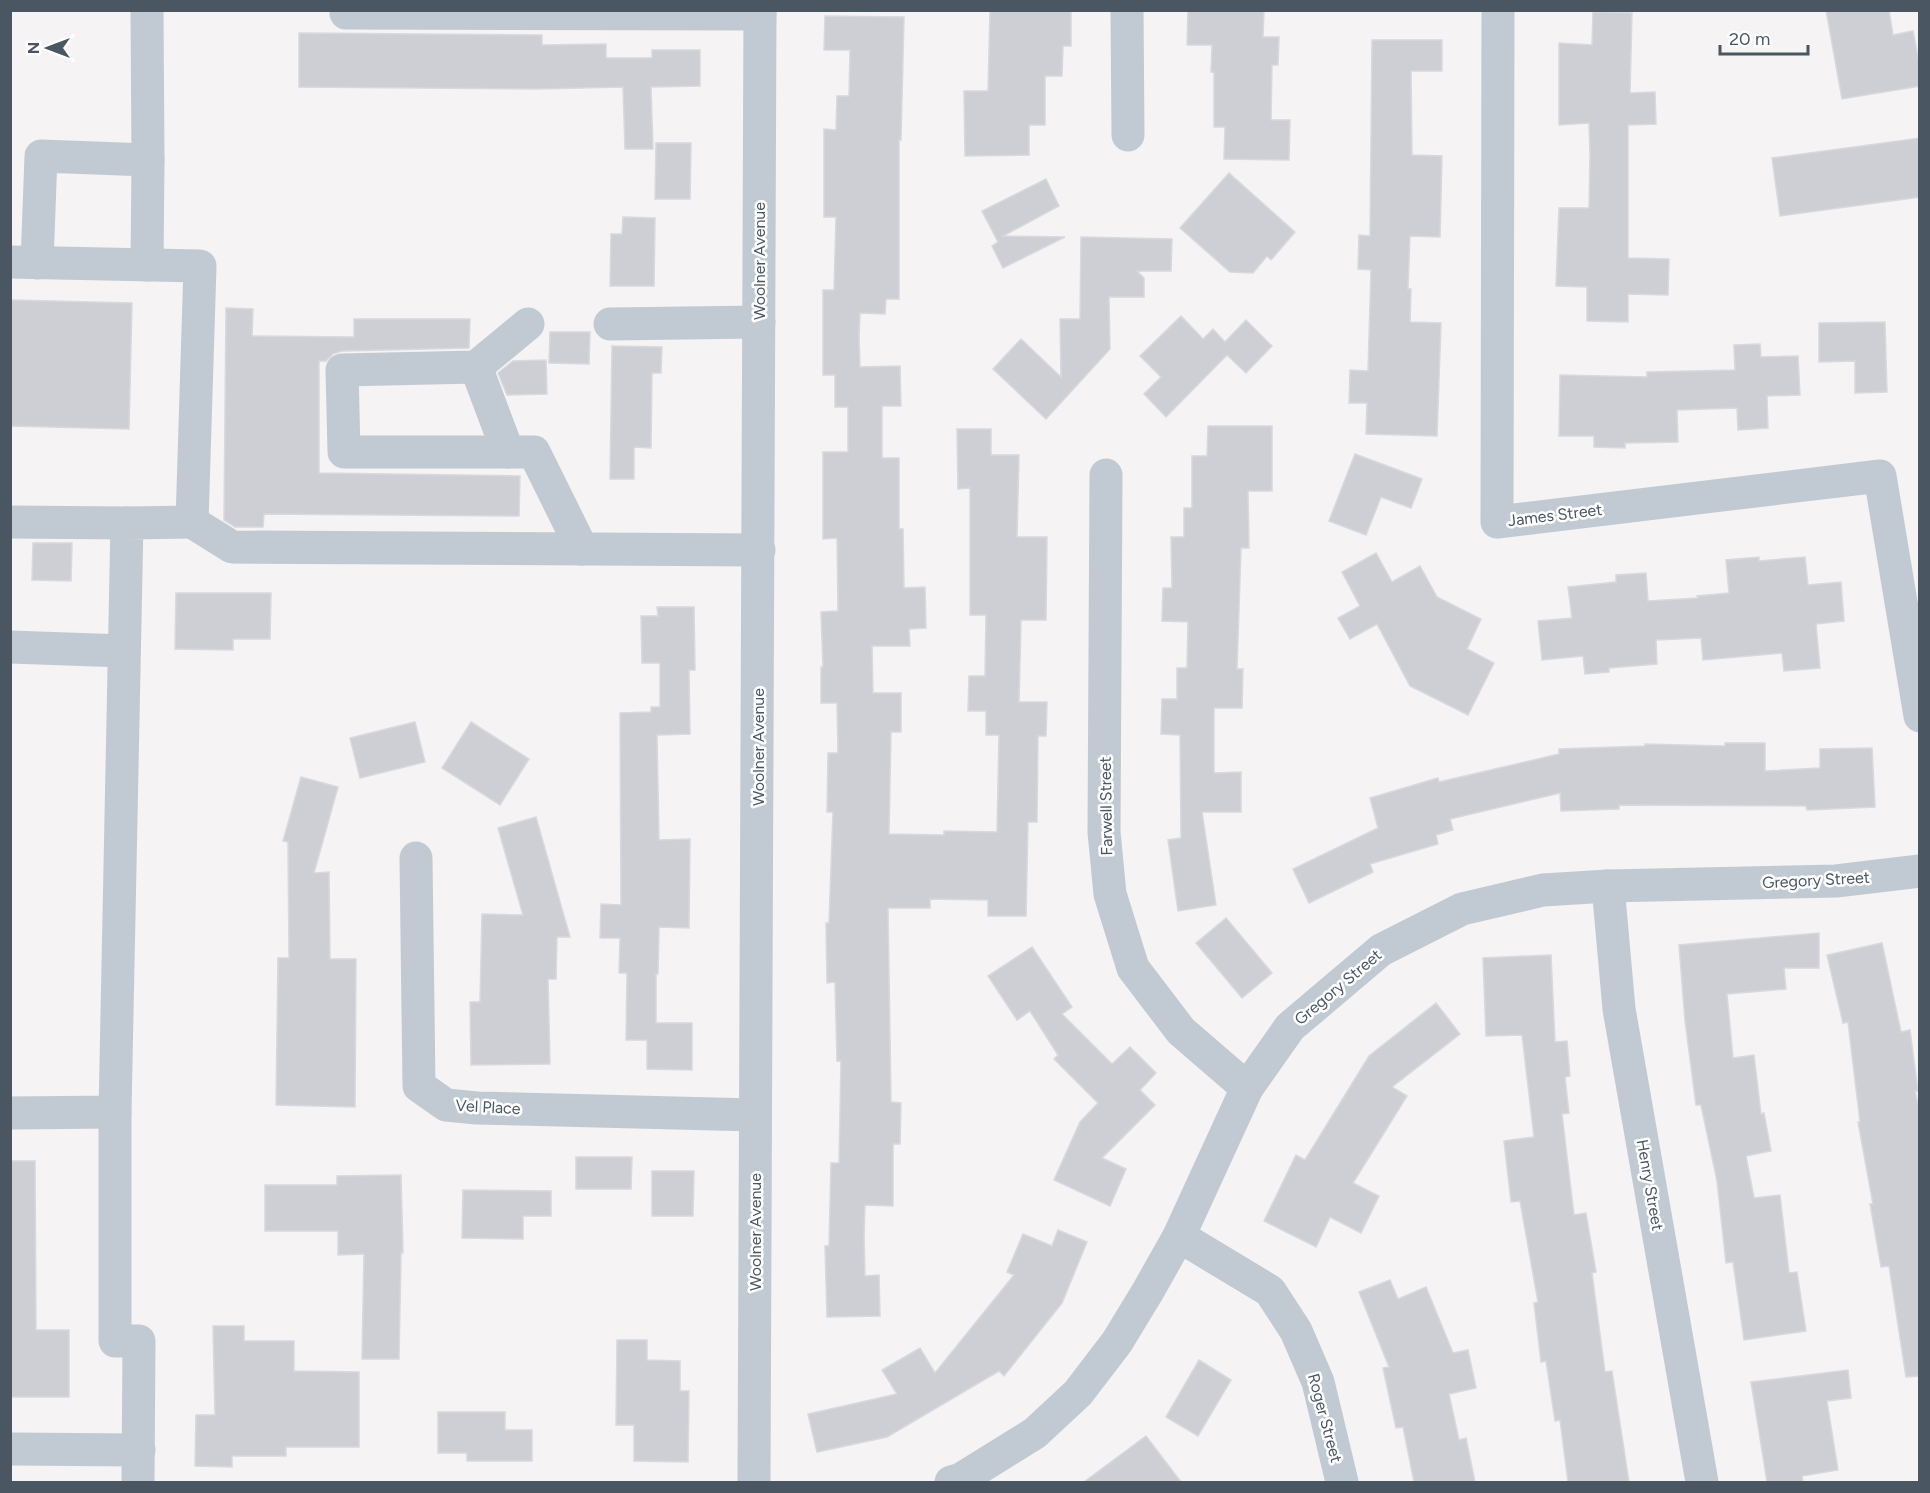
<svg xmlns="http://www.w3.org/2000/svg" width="1930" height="1493" viewBox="0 0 1930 1493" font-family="Figtree,sans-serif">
  <rect width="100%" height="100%" fill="#f5f3f3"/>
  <g fill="#cdcfd5" stroke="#d7d9de" stroke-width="1.5">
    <path d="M 1071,10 L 1071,46 L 1063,46 L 1062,76 L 1045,76 L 1045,125 L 1029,125 L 1029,155 L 965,156 L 964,91 L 988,91 L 990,11 Z"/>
    <path d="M 1188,10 L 1264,10 L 1263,37 L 1279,37 L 1278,65 L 1272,65 L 1271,120 L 1290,120 L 1289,160 L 1224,159 L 1225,127 L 1214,127 L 1214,72 L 1211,72 L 1212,45 L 1187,45 Z"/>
    <path d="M 1826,10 L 1889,10 L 1893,35 L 1913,31 L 1920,67 L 1920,86 L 1842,99 Z"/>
    <path d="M 1593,12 L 1632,13 L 1630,93 L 1655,92 L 1656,124 L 1628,125 L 1628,258 L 1669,259 L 1668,295 L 1628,294 L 1628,322 L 1587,321 L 1587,287 L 1556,286 L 1559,208 L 1589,208 L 1590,154 L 1589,123 L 1559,125 L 1559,43 L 1592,45 Z"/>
    <path d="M 825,16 L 904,17 L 901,140 L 899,140 L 899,299 L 886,299 L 885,314 L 860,313 L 859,337 L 860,367 L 900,366 L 901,406 L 882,406 L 882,458 L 899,458 L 899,529 L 903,529 L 904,588 L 925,587 L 926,628 L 909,629 L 910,646 L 872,646 L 873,693 L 901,693 L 901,732 L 891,732 L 889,834 L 944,835 L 944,831 L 997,832 L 999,735 L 986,735 L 986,711 L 968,711 L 969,676 L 985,676 L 986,615 L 970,615 L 970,488 L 958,489 L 957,429 L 991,429 L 991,455 L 1019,455 L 1017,537 L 1047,537 L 1046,620 L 1021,620 L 1019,702 L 1047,702 L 1046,736 L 1038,736 L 1037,822 L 1028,822 L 1026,916 L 988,916 L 988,900 L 930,899 L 930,908 L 888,908 L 891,1102 L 901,1103 L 900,1144 L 893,1144 L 893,1206 L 865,1205 L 864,1236 L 865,1276 L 879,1275 L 880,1316 L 827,1317 L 825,1246 L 829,1246 L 831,1163 L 839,1163 L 841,1061 L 837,1061 L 835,982 L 827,983 L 826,923 L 829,923 L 833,812 L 827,812 L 828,753 L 838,753 L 837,703 L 821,703 L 821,667 L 823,667 L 821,612 L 838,611 L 837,538 L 823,539 L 823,452 L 848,452 L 848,407 L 835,407 L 835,375 L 823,375 L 823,290 L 834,290 L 836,217 L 824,217 L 824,129 L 836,130 L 837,96 L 849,96 L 850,50 L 824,50 Z"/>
    <path d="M 299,33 L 542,35 L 542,45 L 606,44 L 606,58 L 652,58 L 652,50 L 700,50 L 700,86 L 651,87 L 653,149 L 625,149 L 623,87 L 537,89 L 299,87 Z"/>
    <path d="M 1372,40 L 1442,40 L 1442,71 L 1411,71 L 1412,155 L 1442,156 L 1440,237 L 1410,236 L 1408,289 L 1411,289 L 1410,322 L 1441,323 L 1437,436 L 1366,434 L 1367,403 L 1349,403 L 1350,370 L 1368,371 L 1371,270 L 1358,269 L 1359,235 L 1370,236 Z"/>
    <path d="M 1920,138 L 1920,197 L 1780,216 L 1772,158 Z"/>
    <path d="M 656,143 L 691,143 L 690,199 L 655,199 Z"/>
    <path d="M 1229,173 L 1295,232 L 1271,260 L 1267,256 L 1253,273 L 1230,272 L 1180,228 Z"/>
    <path d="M 1046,179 L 1059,206 L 1003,236 L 1065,237 L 1003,268 L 992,246 L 998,242 L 982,211 Z"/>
    <path d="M 623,217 L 655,218 L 654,286 L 610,286 L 611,234 L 622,234 Z"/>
    <path d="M 1081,237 L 1172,239 L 1171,271 L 1137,271 L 1144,278 L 1144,297 L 1109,297 L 1110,349 L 1046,419 L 993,369 L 1021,339 L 1061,377 L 1060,319 L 1080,319 Z"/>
    <path d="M 10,300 L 132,303 L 129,429 L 10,426 Z"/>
    <path d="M 226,308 L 253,309 L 252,336 L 354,337 L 354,319 L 470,319 L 469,348 L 342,351 L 333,354 L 326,361 L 319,361 L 319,473 L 520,476 L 519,516 L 264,514 L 263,527 L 235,527 L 224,520 Z"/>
    <path d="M 1181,316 L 1203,339 L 1213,329 L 1225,342 L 1246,320 L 1272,346 L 1246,373 L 1227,355 L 1166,417 L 1144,394 L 1161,377 L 1140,356 Z"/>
    <path d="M 1885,322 L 1887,392 L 1855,393 L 1855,361 L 1819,362 L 1819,323 Z"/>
    <path d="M 550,332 L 590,332 L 589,364 L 549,363 Z"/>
    <path d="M 1760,344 L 1761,357 L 1798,356 L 1800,395 L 1767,396 L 1768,428 L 1738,430 L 1737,408 L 1677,410 L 1678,442 L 1625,443 L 1625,448 L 1594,447 L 1594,436 L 1559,436 L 1560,375 L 1647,377 L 1647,372 L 1735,370 L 1734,345 Z"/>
    <path d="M 612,346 L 662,347 L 661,373 L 652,373 L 651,448 L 634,447 L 634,479 L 610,479 Z"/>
    <path d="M 546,360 L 547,394 L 507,395 L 498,373 L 513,361 Z"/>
    <path d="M 1208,426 L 1272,426 L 1272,491 L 1248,491 L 1249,548 L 1241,548 L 1237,669 L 1243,669 L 1242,708 L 1214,708 L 1214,773 L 1241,772 L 1241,812 L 1202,812 L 1216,905 L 1178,911 L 1168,840 L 1181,838 L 1180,735 L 1161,734 L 1162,699 L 1177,699 L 1177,668 L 1187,668 L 1188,622 L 1162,621 L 1163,588 L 1172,588 L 1171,537 L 1184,537 L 1184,508 L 1192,508 L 1192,456 L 1207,456 Z"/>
    <path d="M 1355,454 L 1422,479 L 1411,508 L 1381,497 L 1366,535 L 1329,521 Z"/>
    <path d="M 33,543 L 72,543 L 71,581 L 32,580 Z"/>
    <path d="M 1376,553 L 1392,582 L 1420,566 L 1437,597 L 1481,619 L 1467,649 L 1494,663 L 1468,715 L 1410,686 L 1377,624 L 1350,639 L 1338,618 L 1360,606 L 1342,572 Z"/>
    <path d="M 1759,557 L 1759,561 L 1805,557 L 1808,585 L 1841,582 L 1844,621 L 1816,624 L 1820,668 L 1784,671 L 1782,653 L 1703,660 L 1701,638 L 1656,640 L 1657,664 L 1609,668 L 1609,672 L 1585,674 L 1583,656 L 1542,660 L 1538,621 L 1572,618 L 1568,587 L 1616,582 L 1616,575 L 1646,573 L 1648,601 L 1698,598 L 1697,596 L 1729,593 L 1726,560 Z"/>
    <path d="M 176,593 L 271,593 L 270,639 L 233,639 L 233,650 L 175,649 Z"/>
    <path d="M 657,607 L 694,607 L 695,670 L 689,670 L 690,734 L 657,735 L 659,840 L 690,839 L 689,928 L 659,927 L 658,974 L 656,974 L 656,1023 L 692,1023 L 692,1070 L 647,1069 L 647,1040 L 626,1040 L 627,973 L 619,973 L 620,938 L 600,938 L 601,904 L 621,905 L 620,713 L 651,712 L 651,707 L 660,707 L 660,663 L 642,663 L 641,616 L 658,616 Z"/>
    <path d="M 415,722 L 425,762 L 360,778 L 350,738 Z"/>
    <path d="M 471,722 L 529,759 L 500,805 L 442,768 Z"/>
    <path d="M 1725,743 L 1765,743 L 1765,771 L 1820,768 L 1820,749 L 1872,748 L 1875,807 L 1807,810 L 1806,806 L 1619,805 L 1619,809 L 1561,811 L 1560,793 L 1450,819 L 1453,830 L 1436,835 L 1438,844 L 1370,864 L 1373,872 L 1309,903 L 1293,869 L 1378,828 L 1370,798 L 1438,778 L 1439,782 L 1559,754 L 1559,749 L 1645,746 L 1645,744 L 1725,746 Z"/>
    <path d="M 301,777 L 338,787 L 314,873 L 329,872 L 330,959 L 356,959 L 355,1107 L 276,1105 L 278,958 L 289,958 L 288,842 L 283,841 Z"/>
    <path d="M 536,817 L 570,937 L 557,937 L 556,979 L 548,979 L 550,1064 L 471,1065 L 470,1002 L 480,1002 L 482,914 L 523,915 L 498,828 Z"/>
    <path d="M 1226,918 L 1272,973 L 1242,998 L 1196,943 Z"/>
    <path d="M 1819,933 L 1819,968 L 1784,968 L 1786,989 L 1727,994 L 1733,1058 L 1754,1055 L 1761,1114 L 1764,1113 L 1771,1151 L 1746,1156 L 1754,1198 L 1780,1195 L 1789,1273 L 1797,1272 L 1806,1331 L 1744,1340 L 1733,1262 L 1726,1263 L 1717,1181 L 1701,1105 L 1696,1105 L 1685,1021 L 1679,945 Z"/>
    <path d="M 1882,943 L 1901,1032 L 1910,1030 L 1918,1091 L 1915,1091 L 1920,1113 L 1920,1376 L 1906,1377 L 1889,1266 L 1881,1267 L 1870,1204 L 1873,1204 L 1858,1122 L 1860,1122 L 1848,1022 L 1843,1023 L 1827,955 Z"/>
    <path d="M 1032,947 L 1072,1007 L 1062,1014 L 1112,1064 L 1130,1047 L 1156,1073 L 1140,1090 L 1155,1105 L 1102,1158 L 1126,1169 L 1110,1206 L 1054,1180 L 1080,1122 L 1098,1103 L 1054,1059 L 1058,1055 L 1030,1011 L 1017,1020 L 988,976 Z"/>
    <path d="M 1551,955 L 1555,1042 L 1567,1041 L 1570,1076 L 1565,1077 L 1569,1113 L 1562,1114 L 1574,1215 L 1586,1213 L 1596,1272 L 1592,1273 L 1605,1372 L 1612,1371 L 1629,1482 L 1568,1482 L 1560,1420 L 1555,1421 L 1546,1361 L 1541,1362 L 1534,1303 L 1538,1302 L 1520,1201 L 1511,1202 L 1504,1141 L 1534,1137 L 1522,1035 L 1486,1036 L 1483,958 Z"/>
    <path d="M 1436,1003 L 1460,1034 L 1392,1087 L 1407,1096 L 1353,1183 L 1379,1196 L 1361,1233 L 1330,1217 L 1316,1247 L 1264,1221 L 1296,1155 L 1305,1160 L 1369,1056 Z"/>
    <path d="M 576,1157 L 632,1157 L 631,1189 L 576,1189 Z"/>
    <path d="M 10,1161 L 35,1161 L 36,1330 L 69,1330 L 69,1397 L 10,1397 Z"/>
    <path d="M 652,1171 L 694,1171 L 693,1216 L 652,1216 Z"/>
    <path d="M 401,1175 L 403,1253 L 401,1253 L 399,1359 L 362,1359 L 364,1254 L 338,1255 L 338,1231 L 265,1231 L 265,1185 L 337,1185 L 337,1176 Z"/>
    <path d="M 463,1190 L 551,1191 L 551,1216 L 523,1216 L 523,1239 L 462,1238 Z"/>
    <path d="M 1058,1230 L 1087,1242 L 1062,1303 L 1004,1376 L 999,1371 L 887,1437 L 817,1452 L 808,1414 L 897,1394 L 882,1370 L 920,1348 L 935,1373 L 1014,1275 L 1007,1272 L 1023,1234 L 1052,1246 Z"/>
    <path d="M 1390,1280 L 1398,1299 L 1426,1287 L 1453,1353 L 1468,1350 L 1476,1388 L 1449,1394 L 1459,1440 L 1466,1438 L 1475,1482 L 1414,1482 L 1403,1427 L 1396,1428 L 1383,1368 L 1389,1367 L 1359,1292 Z"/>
    <path d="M 213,1326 L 244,1326 L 244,1341 L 294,1341 L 294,1371 L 359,1372 L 359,1447 L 286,1447 L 286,1456 L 232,1456 L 232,1467 L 195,1466 L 196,1415 L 215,1415 Z"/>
    <path d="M 617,1340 L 647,1340 L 647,1360 L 680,1361 L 680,1391 L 689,1391 L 688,1462 L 634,1461 L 634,1425 L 616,1425 Z"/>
    <path d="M 1199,1360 L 1231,1380 L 1198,1436 L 1166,1417 Z"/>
    <path d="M 1848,1370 L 1851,1398 L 1827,1401 L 1838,1470 L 1802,1476 L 1803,1482 L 1767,1482 L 1751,1382 Z"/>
    <path d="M 438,1412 L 505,1412 L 505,1430 L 532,1430 L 532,1461 L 467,1461 L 467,1453 L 438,1453 Z"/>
    <path d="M 1146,1436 L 1181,1482 L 1084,1482 Z"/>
  </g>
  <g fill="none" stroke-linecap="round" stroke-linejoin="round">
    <g stroke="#c1cad2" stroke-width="33">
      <path d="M 147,10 L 148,160"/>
      <path d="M 346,10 L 346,13 L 760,14"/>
      <path d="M 1127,10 L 1128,135"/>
      <path d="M 1498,10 L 1497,522 L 1880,476 L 1920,716"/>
      <path d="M 10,262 L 200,266 L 192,522 L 127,523 L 115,1112 L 10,1113"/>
      <path d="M 37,263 L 41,156 L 148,160 L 147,265"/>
      <path d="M 528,324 L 476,367 L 342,370 L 344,452 L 534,452 L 582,549"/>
      <path d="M 610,324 L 759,322"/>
      <path d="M 476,367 L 508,452"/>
      <path d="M 1106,475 L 1104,832 L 1110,894 L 1133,968 L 1181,1031 L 1247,1088"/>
      <path d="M 10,522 L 127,523"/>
      <path d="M 192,522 L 232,547 L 759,550"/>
      <path d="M 10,647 L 124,651"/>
      <path d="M 416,858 L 419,1086 L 446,1105 L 477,1108 L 755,1115"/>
      <path d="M 1608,886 L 1619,1009 L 1702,1482"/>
      <path d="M 115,1112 L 115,1341 L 139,1341 L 138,1482"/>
      <path d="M 1179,1236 L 1270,1291 L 1296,1331 L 1318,1382 L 1342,1482"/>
      <path d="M 10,1449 L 139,1450"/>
      <path d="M 754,1482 L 760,10"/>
      <path d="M 951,1482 L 961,1479 L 1035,1433 L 1078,1393 L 1117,1342 L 1148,1291 L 1179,1236 L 1247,1088 L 1290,1027 L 1381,950 L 1462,909 L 1543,890 L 1608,886 L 1836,881 L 1920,871"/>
    </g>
  </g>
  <g text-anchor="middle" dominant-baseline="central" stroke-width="5" stroke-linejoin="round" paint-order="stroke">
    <g font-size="16" fill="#4a5661" stroke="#fff">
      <text transform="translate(759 261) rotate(-90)">Woolner Avenue</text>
      <text transform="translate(1555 515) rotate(-7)">James Street</text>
      <text transform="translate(758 747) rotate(-90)">Woolner Avenue</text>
      <text transform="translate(1106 806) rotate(-91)">Farwell Street</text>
      <text transform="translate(1816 880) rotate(-3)">Gregory Street</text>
      <text transform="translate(1338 987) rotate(-40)">Gregory Street</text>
      <text transform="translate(488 1107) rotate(3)">Vel Place</text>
      <text transform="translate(1650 1185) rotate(80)">Henry Street</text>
      <text transform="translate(755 1232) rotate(-90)">Woolner Avenue</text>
      <text transform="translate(1325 1418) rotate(75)">Roger Street</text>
    </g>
  </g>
  <rect width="1930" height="1493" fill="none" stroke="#4a5661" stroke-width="24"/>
  <g transform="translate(48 48) rotate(270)" stroke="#ffffff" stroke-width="4.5" paint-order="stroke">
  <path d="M0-4.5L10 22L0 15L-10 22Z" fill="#4a5661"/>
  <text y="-9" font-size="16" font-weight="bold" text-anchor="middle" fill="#4a5661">N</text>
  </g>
  <path d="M1720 45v9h88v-9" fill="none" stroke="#4a5661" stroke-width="3"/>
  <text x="1729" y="45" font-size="18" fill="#4a5661" stroke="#ffffff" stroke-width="4.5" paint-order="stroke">20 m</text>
</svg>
